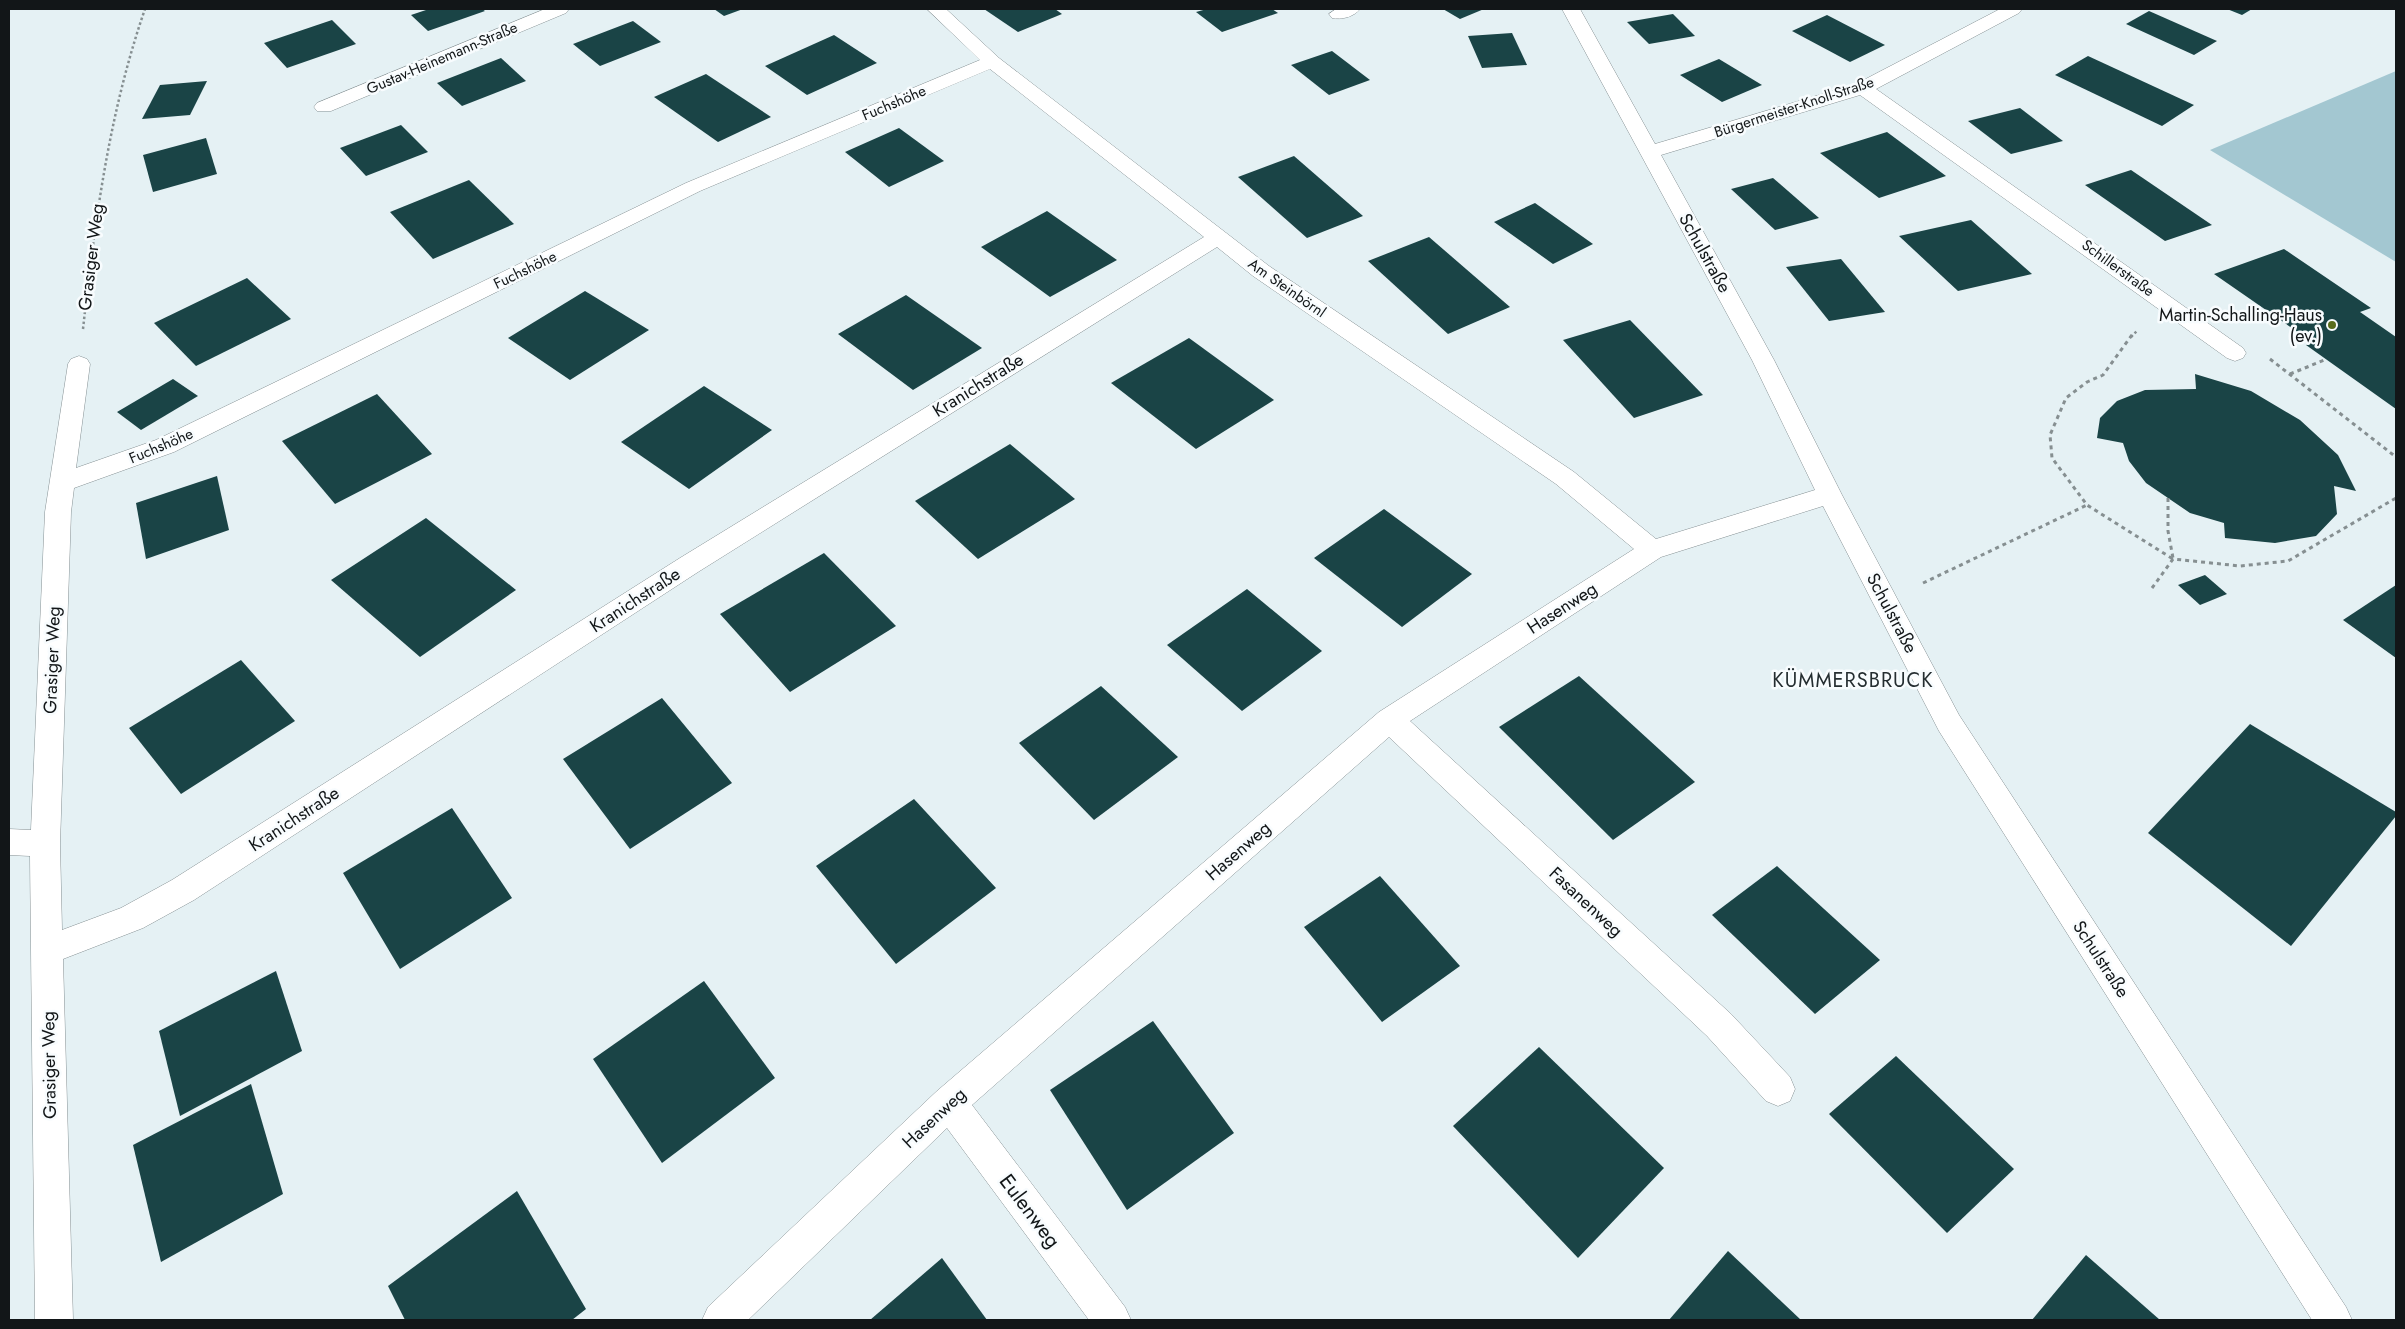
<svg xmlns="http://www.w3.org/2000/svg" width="2405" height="1329" viewBox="0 0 2405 1329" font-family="Jost,sans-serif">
  <rect width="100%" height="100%" fill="#e5f1f4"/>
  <path fill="#a3c7d1" d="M 2396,71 L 2396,262 L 2210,150 Z"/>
  <g fill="#1a4446">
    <path d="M 429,9 L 482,9 L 485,11 L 428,31 L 411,15 Z"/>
    <path d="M 714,9 L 743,9 L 724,16 Z"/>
    <path d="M 984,9 L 1055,9 L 1062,14 L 1018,32 Z"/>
    <path d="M 1207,9 L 1272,9 L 1278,13 L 1222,32 L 1196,12 Z"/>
    <path d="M 1443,9 L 1484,9 L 1460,19 Z"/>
    <path d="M 2227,9 L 2252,9 L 2242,15 Z"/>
    <path d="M 2149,11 L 2217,41 L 2194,55 L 2126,24 Z"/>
    <path d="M 1673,14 L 1695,36 L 1649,44 L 1627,22 Z"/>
    <path d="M 1827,15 L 1885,45 L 1850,62 L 1792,31 Z"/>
    <path d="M 332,20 L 356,44 L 287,68 L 264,43 Z"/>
    <path d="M 633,21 L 661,42 L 600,66 L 573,44 Z"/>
    <path d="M 1512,33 L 1527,65 L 1482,68 L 1468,36 Z"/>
    <path d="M 834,35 L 877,63 L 807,95 L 765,66 Z"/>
    <path d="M 1332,51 L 1370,80 L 1329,95 L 1291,65 Z"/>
    <path d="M 2088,56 L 2194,105 L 2162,126 L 2055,75 Z"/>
    <path d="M 501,58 L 526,81 L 462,106 L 437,83 Z"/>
    <path d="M 1719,59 L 1762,85 L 1722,102 L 1680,75 Z"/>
    <path d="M 706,74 L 771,117 L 718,142 L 654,97 Z"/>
    <path d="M 207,81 L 190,115 L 142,119 L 160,85 Z"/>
    <path d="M 2020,108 L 2063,141 L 2011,154 L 1968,121 Z"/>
    <path d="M 401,125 L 428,152 L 366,176 L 340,148 Z"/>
    <path d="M 899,128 L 944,161 L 889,187 L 845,152 Z"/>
    <path d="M 1887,132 L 1946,176 L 1879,198 L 1820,153 Z"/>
    <path d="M 206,138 L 217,174 L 153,192 L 143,155 Z"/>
    <path d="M 1294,156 L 1363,216 L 1307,238 L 1238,177 Z"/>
    <path d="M 2131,170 L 2212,225 L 2165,241 L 2085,185 Z"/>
    <path d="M 1773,178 L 1819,218 L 1775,230 L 1731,189 Z"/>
    <path d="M 469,180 L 514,224 L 433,259 L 390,212 Z"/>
    <path d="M 1535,203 L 1593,244 L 1553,264 L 1494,222 Z"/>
    <path d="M 1047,211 L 1117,260 L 1050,297 L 981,247 Z"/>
    <path d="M 1971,220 L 2032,274 L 1958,291 L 1899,236 Z"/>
    <path d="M 1429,237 L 1510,307 L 1448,334 L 1368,261 Z"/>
    <path d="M 2284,249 L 2371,308 L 2360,312 L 2396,337 L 2396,409 L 2306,345 L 2312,342 L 2214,274 Z"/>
    <path d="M 1841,259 L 1885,312 L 1829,321 L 1786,267 Z"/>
    <path d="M 247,278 L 291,319 L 196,366 L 154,323 Z"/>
    <path d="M 585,291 L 649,330 L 570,380 L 508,338 Z"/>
    <path d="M 906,295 L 982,348 L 913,390 L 838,334 Z"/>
    <path d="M 1630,320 L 1703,395 L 1634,418 L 1563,340 Z"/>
    <path d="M 1189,338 L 1274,400 L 1196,449 L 1111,383 Z"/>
    <path d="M 2195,374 L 2251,391 L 2300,420 L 2338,455 L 2356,491 L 2334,486 L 2337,514 L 2316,536 L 2275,543 L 2225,538 L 2224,523 L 2190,513 L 2146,483 L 2129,461 L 2123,443 L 2097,438 L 2100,418 L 2117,401 L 2145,390 L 2196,389 Z"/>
    <path d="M 173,379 L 198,396 L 141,430 L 117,412 Z"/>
    <path d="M 704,386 L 772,430 L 689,489 L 621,442 Z"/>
    <path d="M 377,394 L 432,454 L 335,504 L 282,441 Z"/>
    <path d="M 1010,444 L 1075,499 L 978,559 L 915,501 Z"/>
    <path d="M 217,476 L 229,530 L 146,559 L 136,503 Z"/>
    <path d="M 1384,509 L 1472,574 L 1402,627 L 1314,558 Z"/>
    <path d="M 426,518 L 516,590 L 420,657 L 331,580 Z"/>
    <path d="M 824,553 L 896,626 L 790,692 L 720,614 Z"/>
    <path d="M 2205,575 L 2227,594 L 2200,605 L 2178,585 Z"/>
    <path d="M 2396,585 L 2396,658 L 2343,620 Z"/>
    <path d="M 1247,589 L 1322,651 L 1242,711 L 1167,645 Z"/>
    <path d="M 241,660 L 295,721 L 181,794 L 129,728 Z"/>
    <path d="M 1579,676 L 1695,782 L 1613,840 L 1499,727 Z"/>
    <path d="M 1101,686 L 1178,757 L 1094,820 L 1019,743 Z"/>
    <path d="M 662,698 L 732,783 L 630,849 L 563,759 Z"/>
    <path d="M 2250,724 L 2396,812 L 2396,816 L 2291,946 L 2148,833 Z"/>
    <path d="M 914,799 L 996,888 L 896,964 L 816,866 Z"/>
    <path d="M 452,808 L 512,898 L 400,969 L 343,873 Z"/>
    <path d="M 1777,866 L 1880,960 L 1815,1014 L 1712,915 Z"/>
    <path d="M 1380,876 L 1460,966 L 1382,1022 L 1304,927 Z"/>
    <path d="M 276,971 L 302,1051 L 180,1116 L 159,1031 Z"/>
    <path d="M 704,981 L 775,1078 L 662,1163 L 593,1059 Z"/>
    <path d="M 1153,1021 L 1234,1133 L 1127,1210 L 1050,1090 Z"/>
    <path d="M 1539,1047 L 1664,1168 L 1578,1258 L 1453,1126 Z"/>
    <path d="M 1896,1056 L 2014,1169 L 1947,1233 L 1829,1114 Z"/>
    <path d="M 251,1084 L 283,1194 L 161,1262 L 133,1145 Z"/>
    <path d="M 517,1191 L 586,1309 L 572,1320 L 405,1320 L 388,1286 Z"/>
    <path d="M 1728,1251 L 1801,1320 L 1669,1320 Z"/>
    <path d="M 2086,1255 L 2160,1320 L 2032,1320 Z"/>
    <path d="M 942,1258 L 987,1320 L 870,1320 Z"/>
  </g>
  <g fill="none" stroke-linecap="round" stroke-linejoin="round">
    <g stroke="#869194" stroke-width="1">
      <g id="minor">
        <path d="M 545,9 L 569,9 L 566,13 L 331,111 L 317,111 L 314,107 L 317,103 Z"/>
        <path d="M 927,9 L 946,9 L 999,58 L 1269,266 L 1574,472 L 1656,539 L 1815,490 L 1752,360 L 1562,9 L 1580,9 L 1655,144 L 1856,84 L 2000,9 L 2022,9 L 2019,13 L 1876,89 L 2243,348 L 2246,353 L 2243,358 L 2235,361 L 2227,358 L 1860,95 L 1661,155 L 1774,360 L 1842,495 L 1959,715 L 2346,1307 L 2352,1320 L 2312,1320 L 1939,731 L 1823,506 L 1661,557 L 1410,721 L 1731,1014 L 1790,1077 L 1795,1089 L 1790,1101 L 1778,1106 L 1766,1101 L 1707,1036 L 1389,737 L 972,1105 L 1125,1307 L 1131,1320 L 1089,1320 L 947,1128 L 748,1320 L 702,1320 L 708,1307 L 937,1091 L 1379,712 L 1634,549 L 1556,484 L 1253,276 L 1217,247 L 698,572 L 194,900 L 143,928 L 63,959 L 73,1320 L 35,1320 L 30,856 L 9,855 L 9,829 L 31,830 L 45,512 L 68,364 L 71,359 L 79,356 L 87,359 L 90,364 L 76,468 L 156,440 L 686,183 L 980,60 ZM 990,69 L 1204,237 L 680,558 L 172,880 L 121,908 L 62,930 L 60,844 L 71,512 L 74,488 L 174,452 L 700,191 Z"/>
        <path d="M 1336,9 L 1360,9 C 1354,17 1341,20 1332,18 L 1329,14 Z"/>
      </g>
    </g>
    <g stroke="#868f91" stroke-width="2.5" stroke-dasharray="2.5 2.5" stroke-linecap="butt">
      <path d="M 83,329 C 95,220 109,113 145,9"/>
      <path d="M 2131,337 L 2138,330"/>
    </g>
    <g stroke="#868f91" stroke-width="3" stroke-dasharray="4 4" stroke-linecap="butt">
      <path d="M 2132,335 L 2103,375 L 2087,382 L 2066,398 L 2050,435 L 2052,458 L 2087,505 L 2173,559"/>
      <path d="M 2270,359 L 2396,457"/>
      <path d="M 2290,374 L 2327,359"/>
      <path d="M 2168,498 L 2168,531 L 2173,558"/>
      <path d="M 1923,583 L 2087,505"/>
      <path d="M 2152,588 L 2173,559 L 2240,566 L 2288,561 L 2396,498"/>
    </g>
    <use href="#minor" fill="#fff" fill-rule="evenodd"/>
  </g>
  <circle fill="#586c1b" stroke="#f8fcfe" stroke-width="2" cx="2332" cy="325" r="5"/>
  <g text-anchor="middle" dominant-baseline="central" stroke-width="5" stroke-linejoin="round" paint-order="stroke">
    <g font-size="15" fill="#121618" stroke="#f8fcfe">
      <text transform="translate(442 58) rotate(-23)">Gustav-Heinemann-Straße</text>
      <text transform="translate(894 103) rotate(-23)">Fuchshöhe</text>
      <text transform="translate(1794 107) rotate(-18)">Bürgermeister-Knoll-Straße</text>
      <text transform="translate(2118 268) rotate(36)">Schillerstraße</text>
      <text transform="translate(525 270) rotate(-26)">Fuchshöhe</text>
      <text transform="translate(1287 288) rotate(35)">Am Steinbörnl</text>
      <text transform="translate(161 446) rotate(-23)">Fuchshöhe</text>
    </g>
    <g font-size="18" fill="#121618" stroke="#f8fcfe">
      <text transform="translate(1705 253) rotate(61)">Schulstraße</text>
      <text transform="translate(91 257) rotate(-83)">Grasiger Weg</text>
      <text transform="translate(978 385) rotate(-32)">Kranichstraße</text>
      <text transform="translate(635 600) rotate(-33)">Kranichstraße</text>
      <text transform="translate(1562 608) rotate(-33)">Hasenweg</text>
      <text transform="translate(1892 613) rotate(62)">Schulstraße</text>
      <text transform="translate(52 660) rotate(-88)">Grasiger Weg</text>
      <text transform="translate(294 819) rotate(-33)">Kranichstraße</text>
      <text transform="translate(1238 851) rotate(-41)">Hasenweg</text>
      <text transform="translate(1586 902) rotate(43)">Fasanenweg</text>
      <text transform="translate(2101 959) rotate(57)">Schulstraße</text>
      <text transform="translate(49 1065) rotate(-91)">Grasiger Weg</text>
      <text transform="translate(934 1118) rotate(-43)">Hasenweg</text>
    </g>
    <g font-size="18" fill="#121618" stroke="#f8fcfe" text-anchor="end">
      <text x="2322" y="315">Martin-Schalling-Haus<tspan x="2322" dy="21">(ev.)</tspan></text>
    </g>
    <g font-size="20" letter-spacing="1" fill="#252e31" stroke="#f8fcfe">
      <text x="1853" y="680">KÜMMERSBRUCK</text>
    </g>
    <g font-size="21" fill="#121618" stroke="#f8fcfe">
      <text transform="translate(1030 1211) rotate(53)">Eulenweg</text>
    </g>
  </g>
  <rect width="2405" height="1329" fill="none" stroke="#121618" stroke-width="20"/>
</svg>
